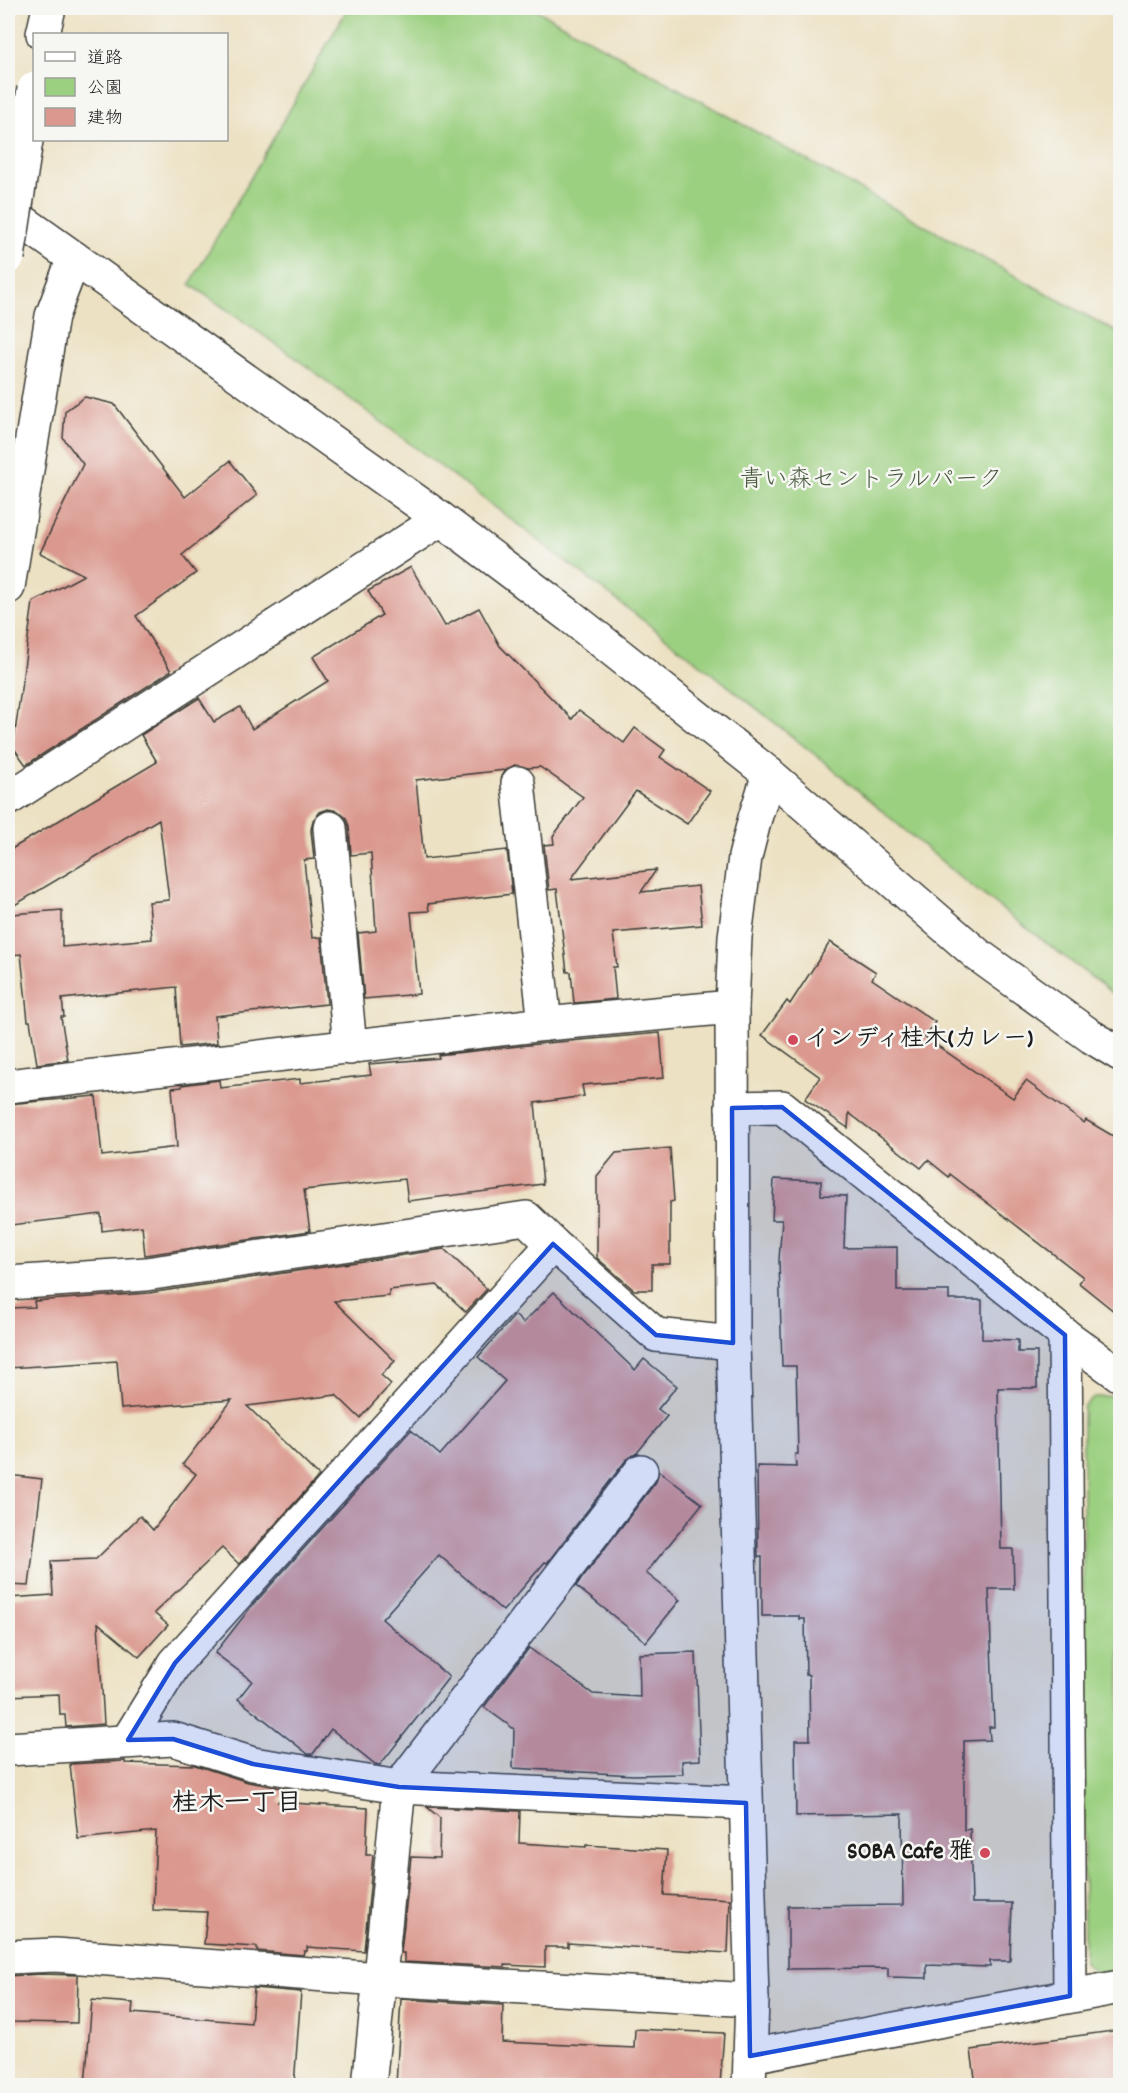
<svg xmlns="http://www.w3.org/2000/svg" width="1128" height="2093" viewBox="0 0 1128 2093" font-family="Dekko,'Klee One',sans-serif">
  <rect width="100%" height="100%" fill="#f6f6f2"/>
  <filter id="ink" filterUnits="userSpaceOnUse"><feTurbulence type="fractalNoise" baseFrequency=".0167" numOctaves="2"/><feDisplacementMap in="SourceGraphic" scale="12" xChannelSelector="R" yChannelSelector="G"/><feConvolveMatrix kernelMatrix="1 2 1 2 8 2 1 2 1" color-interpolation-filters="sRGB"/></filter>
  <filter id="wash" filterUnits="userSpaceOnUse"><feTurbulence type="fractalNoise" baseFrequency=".008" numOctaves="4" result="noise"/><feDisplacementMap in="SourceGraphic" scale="24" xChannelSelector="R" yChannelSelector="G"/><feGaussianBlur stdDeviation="1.35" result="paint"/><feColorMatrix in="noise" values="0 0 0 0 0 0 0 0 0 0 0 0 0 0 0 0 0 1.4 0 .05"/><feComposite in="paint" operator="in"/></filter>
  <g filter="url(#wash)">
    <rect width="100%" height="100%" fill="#ece1c3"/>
    <g fill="#9cd081" stroke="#5c764e" stroke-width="1.5">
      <path d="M 348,8 L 533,8 L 1120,334 L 1120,999 L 965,881 L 823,761 L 699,663 L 504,514 L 297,359 L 190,284 Z"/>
      <path d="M 1110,1396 L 1120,1406 L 1120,1969 L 1097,1974 L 1084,1962 L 1083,1407 L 1095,1397 Z"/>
    </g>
    <g id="blocks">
      <g fill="#da988e">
        <path d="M 85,397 L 114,404 L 185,497 L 230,461 L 257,495 L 182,555 L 196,573 L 136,616 L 171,671 L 26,765 L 13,747 L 33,602 L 84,575 L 40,553 L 83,464 L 63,438 L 65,411 Z"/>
        <path d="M 411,567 L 445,626 L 479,608 L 500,646 L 572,719 L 579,710 L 624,743 L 635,728 L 665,750 L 660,757 L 710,791 L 687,824 L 636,791 L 571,879 L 656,870 L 641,892 L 698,886 L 702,925 L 613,933 L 617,967 L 613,967 L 616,999 L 574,1003 L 571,972 L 567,972 L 557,889 L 549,890 L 544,845 L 554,844 L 553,836 L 583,797 L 540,767 L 528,768 L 515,765 L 505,770 L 416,780 L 424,859 L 507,850 L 512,894 L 428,904 L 429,911 L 411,912 L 419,994 L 364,999 L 358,933 L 376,931 L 371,853 L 351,855 L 349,826 L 346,818 L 338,811 L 328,809 L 320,812 L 313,820 L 311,830 L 314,859 L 304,860 L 312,938 L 321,937 L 327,1004 L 215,1016 L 217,1043 L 180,1047 L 176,987 L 62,999 L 64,1017 L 61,1017 L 68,1060 L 37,1064 L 30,1021 L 28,1021 L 21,954 L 12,955 L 12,914 L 62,910 L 62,947 L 152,939 L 149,902 L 169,900 L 159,819 L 8,909 L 8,851 L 157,762 L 141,735 L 199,698 L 214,722 L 240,707 L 252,729 L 328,681 L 313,657 L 382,615 L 368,591 Z"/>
        <path d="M 830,942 L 876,972 L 872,979 L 935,1022 L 925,1037 L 1013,1098 L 1026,1081 L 1084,1123 L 1086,1120 L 1120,1140 L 1120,1316 L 1079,1283 L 1083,1277 L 950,1174 L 949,1177 L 928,1160 L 921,1168 L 849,1113 L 848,1128 L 805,1099 L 820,1077 L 762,1035 L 787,1001 L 790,1004 Z"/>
        <path d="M 660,1033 L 664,1078 L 582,1085 L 584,1096 L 535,1103 L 543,1184 L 408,1201 L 405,1179 L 304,1190 L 310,1231 L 145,1255 L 142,1226 L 102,1231 L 101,1214 L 11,1225 L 8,1196 L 8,1104 L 96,1096 L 102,1156 L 177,1147 L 172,1088 L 182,1087 L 182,1085 L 219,1080 L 220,1088 L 300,1079 L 300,1083 L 371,1075 L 369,1064 L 439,1058 L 438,1055 L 547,1043 Z"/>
        <path d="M 670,1148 L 674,1201 L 670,1202 L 670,1264 L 652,1264 L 652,1290 L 634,1290 L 597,1258 L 597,1176 L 616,1153 Z"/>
        <path d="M 774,1179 L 821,1181 L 821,1195 L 846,1196 L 844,1248 L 897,1247 L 897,1291 L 949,1291 L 949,1300 L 982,1300 L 982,1339 L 1018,1340 L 1018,1352 L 1037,1352 L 1037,1388 L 998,1388 L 1001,1549 L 1013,1549 L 1014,1589 L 989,1589 L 994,1727 L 989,1727 L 990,1740 L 964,1741 L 964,1830 L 970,1829 L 972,1903 L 1012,1903 L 1010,1961 L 990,1961 L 990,1967 L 927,1965 L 927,1978 L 888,1977 L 888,1968 L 788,1969 L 788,1906 L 903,1905 L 902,1814 L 796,1816 L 795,1740 L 810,1740 L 809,1675 L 806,1675 L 805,1619 L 799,1619 L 799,1616 L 762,1616 L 762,1557 L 758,1557 L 757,1466 L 796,1467 L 795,1454 L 798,1454 L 796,1366 L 782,1366 L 779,1260 L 782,1220 L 772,1220 Z"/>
        <path d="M 444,1249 L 487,1289 L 466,1312 L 437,1285 L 389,1290 L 389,1296 L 334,1301 L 395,1361 L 381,1375 L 391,1384 L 360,1418 L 336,1395 L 247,1406 L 319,1476 L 239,1564 L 222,1548 L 154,1613 L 168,1625 L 139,1657 L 98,1623 L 104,1724 L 66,1727 L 65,1715 L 60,1715 L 59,1694 L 8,1696 L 8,1598 L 53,1595 L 51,1561 L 96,1559 L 140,1516 L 153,1530 L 196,1474 L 183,1464 L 232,1400 L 121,1409 L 117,1361 L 8,1368 L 8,1308 L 35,1307 L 34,1301 L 149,1293 Z"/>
        <path d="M 554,1292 L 635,1370 L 644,1359 L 677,1386 L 658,1409 L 667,1416 L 637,1453 L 626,1460 L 547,1563 L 545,1562 L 503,1611 L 439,1555 L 382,1619 L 449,1677 L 380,1765 L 375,1764 L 331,1729 L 313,1754 L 308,1754 L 238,1699 L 252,1681 L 215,1653 L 251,1607 L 411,1430 L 440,1455 L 505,1381 L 478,1357 L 515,1315 L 523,1323 Z"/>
        <path d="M 659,1471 L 702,1504 L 646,1573 L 680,1600 L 646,1642 L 576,1586 L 656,1482 Z"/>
        <path d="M 8,1475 L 42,1479 L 29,1586 L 8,1585 Z"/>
        <path d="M 529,1648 L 593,1694 L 640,1697 L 639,1654 L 696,1652 L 700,1760 L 682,1761 L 683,1774 L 633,1775 L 513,1768 L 514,1729 L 484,1707 Z"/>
        <path d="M 125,1761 L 125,1763 L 195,1765 L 248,1782 L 288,1789 L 278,1802 L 368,1808 L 366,1855 L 373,1855 L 364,1951 L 307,1947 L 307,1951 L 304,1951 L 303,1955 L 257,1951 L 257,1947 L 204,1944 L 207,1912 L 153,1910 L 156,1831 L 78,1839 L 70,1764 Z"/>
        <path d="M 427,1807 L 520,1811 L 519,1843 L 586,1847 L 586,1845 L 667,1850 L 664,1895 L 730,1899 L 728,1953 L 568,1943 L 568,1947 L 545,1947 L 545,1967 L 505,1965 L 505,1967 L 404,1962 L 404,1953 L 401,1953 L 411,1857 L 439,1858 L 440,1818 Z"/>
        <path d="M 40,1974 L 78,1975 L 77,2023 L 8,2022 L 8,1976 Z"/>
        <path d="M 254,1988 L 301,1992 L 294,2085 L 85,2085 L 92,2000 L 133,2003 L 132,2013 L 251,2023 Z"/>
        <path d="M 401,1999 L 503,2005 L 502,2042 L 634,2048 L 635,2029 L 724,2033 L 720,2085 L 522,2085 L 440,2081 L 440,2085 L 396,2085 Z"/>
        <path d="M 1120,2030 L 1120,2085 L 976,2085 L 971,2050 Z"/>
      </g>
    </g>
  </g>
  <g filter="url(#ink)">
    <use href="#blocks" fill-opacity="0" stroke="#3b3a35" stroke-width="1.5"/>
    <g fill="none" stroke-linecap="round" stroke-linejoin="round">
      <g stroke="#3b3a35" stroke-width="36">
        <g id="minor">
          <path d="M 8,211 L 441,519 L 570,616 L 769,774 L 978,955 L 1092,1037 L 1120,1054"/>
          <path d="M 8,587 L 52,316 L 74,258"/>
          <path d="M 518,783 L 545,1024"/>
          <path d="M 8,799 L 441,519"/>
          <path d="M 330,828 L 350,1048"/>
          <path d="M 8,1086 L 545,1024 L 732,1007"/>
          <path d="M 732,1108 L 782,1107 L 1065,1335 L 1120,1375"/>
          <path d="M 8,1283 L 146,1274 L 526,1218 L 553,1244"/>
          <path d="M 1065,1335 L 1070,1996"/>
          <path d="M 128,1740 L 175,1663 L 553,1244 L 656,1335 L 733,1343"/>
          <path d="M 8,1749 L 173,1739 L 253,1764 L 399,1787 L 746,1803"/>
          <path d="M 8,1957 L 55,1955 L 380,1979 L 752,2000"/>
          <path d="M 750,2056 L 1120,1987"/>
          <path d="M 369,2086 L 399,1787 L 641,1471"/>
          <path d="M 749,2086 L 752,2000 L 733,1343 L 732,1007 L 735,937 L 745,857 L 755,818 L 769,774"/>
        </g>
      </g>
      <g stroke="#3b3a35" stroke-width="36">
        <path id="major" d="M 43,34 L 49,8"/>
      </g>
      <use href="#minor" stroke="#fff" stroke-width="33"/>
      <use href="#major" stroke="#fff" stroke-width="33"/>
      <g stroke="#3b3a35" stroke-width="36" stroke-linecap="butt">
        <path id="major-bridge" d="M 8,257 L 34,89"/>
      </g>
      <use href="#major-bridge" stroke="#fff" stroke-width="33"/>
    </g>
  </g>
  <path fill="#1d4ed8" fill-opacity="0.2" stroke="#1d4ed8" stroke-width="4.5" stroke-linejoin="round" d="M 782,1107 L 1065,1335 L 1070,1996 L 750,2056 L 746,1803 L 399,1787 L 253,1764 L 173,1739 L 128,1740 L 175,1663 L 553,1244 L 656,1335 L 733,1343 L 732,1108 Z"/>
  <g fill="#d1495b" stroke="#f6f6f2" stroke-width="2">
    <circle cx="793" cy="1040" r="6"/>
    <circle cx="985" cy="1853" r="6"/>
  </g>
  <g text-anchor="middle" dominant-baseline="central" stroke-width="5" stroke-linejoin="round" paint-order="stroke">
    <g font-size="24" fill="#495b3f" stroke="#f6f6f2">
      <text x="871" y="481">青い森セントラルパーク</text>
    </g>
    <g font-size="24" font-weight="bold" fill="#1c1c1c" stroke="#f6f6f2" text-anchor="start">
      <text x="805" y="1040">インディ桂木(カレー)</text>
      <text x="973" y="1853" text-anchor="end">SOBA Cafe 雅</text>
    </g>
    <g font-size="26" font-weight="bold" fill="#1c1c1c" stroke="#f6f6f2">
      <text x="237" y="1804">桂木一丁目</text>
    </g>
  </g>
  <rect width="1128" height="2093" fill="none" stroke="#f6f6f2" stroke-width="30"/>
  <rect x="33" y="33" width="195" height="108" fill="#f6f6f2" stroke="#9f9f9c" stroke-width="1.5"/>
  <rect x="45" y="52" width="30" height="9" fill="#ffffff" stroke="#9f9f9c" stroke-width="1.5"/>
  <text x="87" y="63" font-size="18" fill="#1c1c1c">道路</text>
  <rect x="45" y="78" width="30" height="18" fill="#9cd081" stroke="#9f9f9c" stroke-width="1.5"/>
  <text x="87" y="93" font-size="18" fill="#1c1c1c">公園</text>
  <rect x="45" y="108" width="30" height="18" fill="#da988e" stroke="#9f9f9c" stroke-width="1.5"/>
  <text x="87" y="123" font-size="18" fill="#1c1c1c">建物</text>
</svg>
